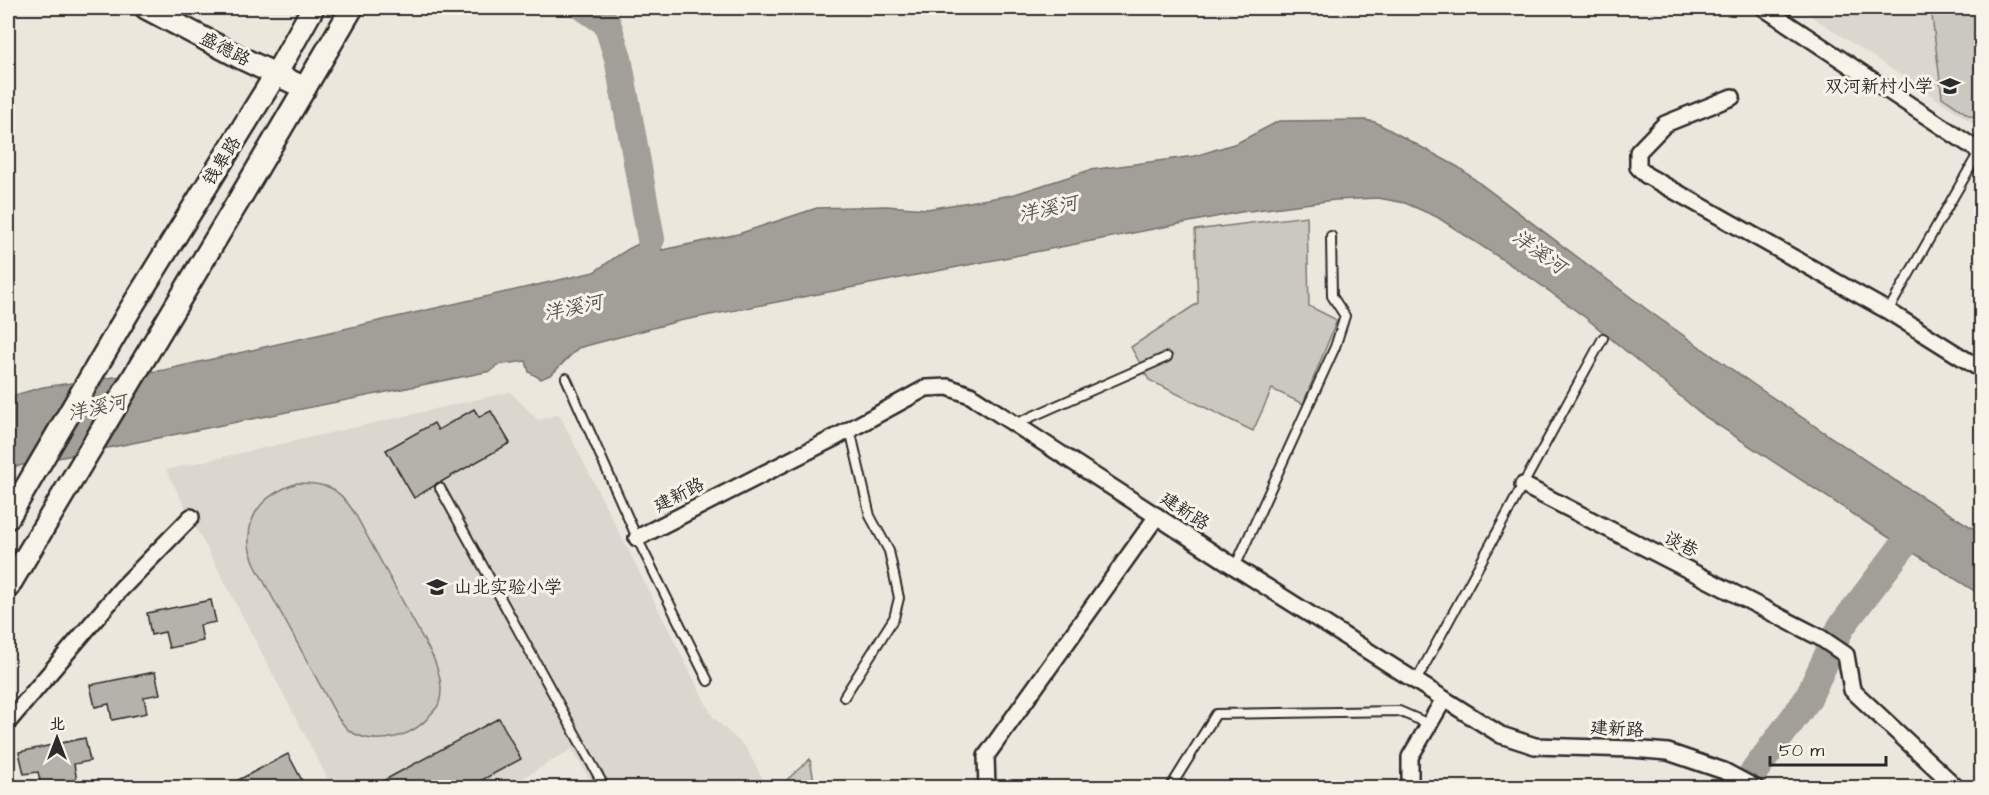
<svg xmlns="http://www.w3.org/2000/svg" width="1989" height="795" viewBox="0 0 1989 795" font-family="'Architects Daughter','LXGW WenKai TC',sans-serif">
  <rect width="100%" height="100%" fill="#ebe7dd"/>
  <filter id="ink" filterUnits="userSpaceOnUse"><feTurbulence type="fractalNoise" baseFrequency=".0167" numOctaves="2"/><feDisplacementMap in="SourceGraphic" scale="12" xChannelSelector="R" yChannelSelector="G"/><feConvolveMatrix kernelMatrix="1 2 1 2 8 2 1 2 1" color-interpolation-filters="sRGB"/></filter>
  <g filter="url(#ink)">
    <g fill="#dbd7ce">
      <path d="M 1812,8 L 1981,8 L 1981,128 L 1808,14 Z"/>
      <path d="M 510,392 L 538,420 L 559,414 L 713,717 L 746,748 L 767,787 L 594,787 L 572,749 L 508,787 L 332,787 L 166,470 Z"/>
    </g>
    <g fill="#cbc8bf" stroke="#7b7a75" stroke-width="1.5">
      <path d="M 1931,8 L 1981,8 L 1981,117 L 1970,116 L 1942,97 Z"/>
      <path d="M 1307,216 L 1309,306 L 1337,320 L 1303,404 L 1272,389 L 1253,431 L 1149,380 L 1131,347 L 1198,303 L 1195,230 Z"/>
      <path d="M 297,483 C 328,484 336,485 354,512 L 433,657 C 439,672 444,688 439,703 C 438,707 434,711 431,714 C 414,737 377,747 351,732 C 346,729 342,722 338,718 L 256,567 C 254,560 249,552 249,544 C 247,510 268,493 297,483 Z"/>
      <path d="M 810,759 L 815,787 L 779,787 Z"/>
    </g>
    <path fill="#a29f98" stroke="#72716c" stroke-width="1.5" d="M 1365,120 L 1375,122 L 1458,167 L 1653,314 L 1763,391 L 1896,481 L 1981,533 L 1981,595 L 1885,535 L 1704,416 L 1586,318 L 1531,278 L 1437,217 L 1405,203 L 1378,198 L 1335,200 L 1241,212 L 679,321 L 578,348 L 552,374 L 541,379 L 529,372 L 526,361 L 497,365 L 491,371 L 8,468 L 8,397 L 43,387 L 164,370 L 594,272 C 611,261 639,237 659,240 L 662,250 L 738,234 L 817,208 L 886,206 L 927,209 L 1012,195 L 1090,170 L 1195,156 L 1237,143 L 1279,121 Z"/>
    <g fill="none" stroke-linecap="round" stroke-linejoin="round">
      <g stroke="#a29f98" stroke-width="28">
        <path d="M 585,8 L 607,23 L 618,58 L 651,239"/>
        <path d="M 1742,788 L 1807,700 L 1841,627 L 1918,526"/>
      </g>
    </g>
    <g fill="#b5b2ab" stroke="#2b2b2b" stroke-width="1.5">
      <path d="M 474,409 L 479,417 L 491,411 L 510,443 L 441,482 L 437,483 L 434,486 L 414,498 L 386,450 L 434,423 L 438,430 Z"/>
      <path d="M 211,600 L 216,622 L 200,625 L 203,641 L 169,648 L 165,632 L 151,635 L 147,613 Z"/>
      <path d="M 155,672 L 160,694 L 144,697 L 147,713 L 112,720 L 109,704 L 95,707 L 90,685 Z"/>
      <path d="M 499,718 L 521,759 L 467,788 L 370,788 Z"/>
      <path d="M 85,738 L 90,761 L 74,764 L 77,781 L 42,788 L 38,772 L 24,774 L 19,752 Z"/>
      <path d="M 288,754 L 306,788 L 223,788 Z"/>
    </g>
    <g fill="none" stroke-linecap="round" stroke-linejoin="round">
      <g stroke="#2b2b2b" stroke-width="12">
        <g id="lane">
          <path d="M 1888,311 L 1979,152"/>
          <path d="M 566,378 L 637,538 L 708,681"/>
          <path d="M 1015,424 L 1167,357"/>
          <path d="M 440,488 L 605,788"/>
          <path d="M 1235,567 L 1335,347 L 1345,316 L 1332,296 L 1331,236"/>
          <path d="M 1416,681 L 1603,338"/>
          <path d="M 844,697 L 894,618 L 899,598 L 889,551 L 870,516 L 850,429"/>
          <path d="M 1170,788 L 1216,714 L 1399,711 L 1429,724"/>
        </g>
      </g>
      <g stroke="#2b2b2b" stroke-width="20">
        <g id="street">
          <path d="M 1764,8 L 1982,153"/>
          <path d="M 1732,97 L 1665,124 L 1638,152 L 1638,167 L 1646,175 L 1888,311 L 1982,370"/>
          <path d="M 1523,485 L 1821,638 L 1846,655 L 1852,690 L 1957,788"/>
          <path d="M 637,538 L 838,436 L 926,388 L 948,387 L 970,395 L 1235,567 L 1501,735 L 1535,746 L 1632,749 L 1668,752 L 1724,771 L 1756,788"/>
          <path d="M 8,722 L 121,589 L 191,517"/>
          <path d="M 987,788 L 986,756 L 1157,516"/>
          <path d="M 1410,788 L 1410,757 L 1444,699"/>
        </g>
      </g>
      <g stroke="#2b2b2b" stroke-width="26">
        <g id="secondary">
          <path d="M 146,8 L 243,59 L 305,88"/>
          <path d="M 8,518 L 128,313 L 276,74 L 313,8"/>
          <path d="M 8,587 L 239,200 L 352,8"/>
        </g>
      </g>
      <use href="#lane" stroke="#f7f3e8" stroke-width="8"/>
      <use href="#street" stroke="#f7f3e8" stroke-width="15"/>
      <use href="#secondary" stroke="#f7f3e8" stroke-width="21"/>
    </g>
  </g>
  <defs>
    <g id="school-bare" transform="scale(1.62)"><path d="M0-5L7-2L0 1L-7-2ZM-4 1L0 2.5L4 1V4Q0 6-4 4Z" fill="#2b2b2b" stroke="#f7f3e8" stroke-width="2.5" paint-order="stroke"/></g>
  </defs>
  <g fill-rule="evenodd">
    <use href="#school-bare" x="1950" y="86"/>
    <use href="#school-bare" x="437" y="587"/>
  </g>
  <g text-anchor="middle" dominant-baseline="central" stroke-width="6" stroke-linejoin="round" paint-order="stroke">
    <g font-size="18" fill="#2b2b2b" stroke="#f7f3e8">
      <text transform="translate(225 49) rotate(27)">盛德路</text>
      <text transform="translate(222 161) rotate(-58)">钱皋路</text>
      <text transform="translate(679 495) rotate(-27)">建新路</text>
      <text transform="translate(1185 511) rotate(33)">建新路</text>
      <text transform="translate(1681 544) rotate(27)">谈巷</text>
      <text transform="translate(1617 729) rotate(3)">建新路</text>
    </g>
    <g font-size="18" fill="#2b2b2b" stroke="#f7f3e8" text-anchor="end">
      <text x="1933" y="86">双河新村小学</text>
      <text x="454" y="587" text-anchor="start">山北实验小学</text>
    </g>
    <g font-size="20" font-style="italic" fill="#555451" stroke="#f7f3e8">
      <text transform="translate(1048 209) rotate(-12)">洋溪河</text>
      <text transform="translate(1539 252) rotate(36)">洋溪河</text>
      <text transform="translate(573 308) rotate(-12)">洋溪河</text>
      <text transform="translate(97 408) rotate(-12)">洋溪河</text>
    </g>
  </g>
  <rect width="1989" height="795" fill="none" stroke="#f7f3e8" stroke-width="30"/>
  <rect x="15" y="15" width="1959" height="765" fill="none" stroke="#2b2b2b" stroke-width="2" filter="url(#ink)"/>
  <g transform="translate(57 738)" stroke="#f7f3e8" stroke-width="4.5" paint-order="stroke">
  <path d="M0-4.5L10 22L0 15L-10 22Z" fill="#2b2b2b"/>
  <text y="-9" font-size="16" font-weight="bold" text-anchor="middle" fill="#2b2b2b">北</text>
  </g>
  <path d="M1770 756v9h116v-9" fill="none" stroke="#2b2b2b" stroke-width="3"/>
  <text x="1779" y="756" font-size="18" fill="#2b2b2b" stroke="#f7f3e8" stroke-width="4.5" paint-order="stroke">50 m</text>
</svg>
